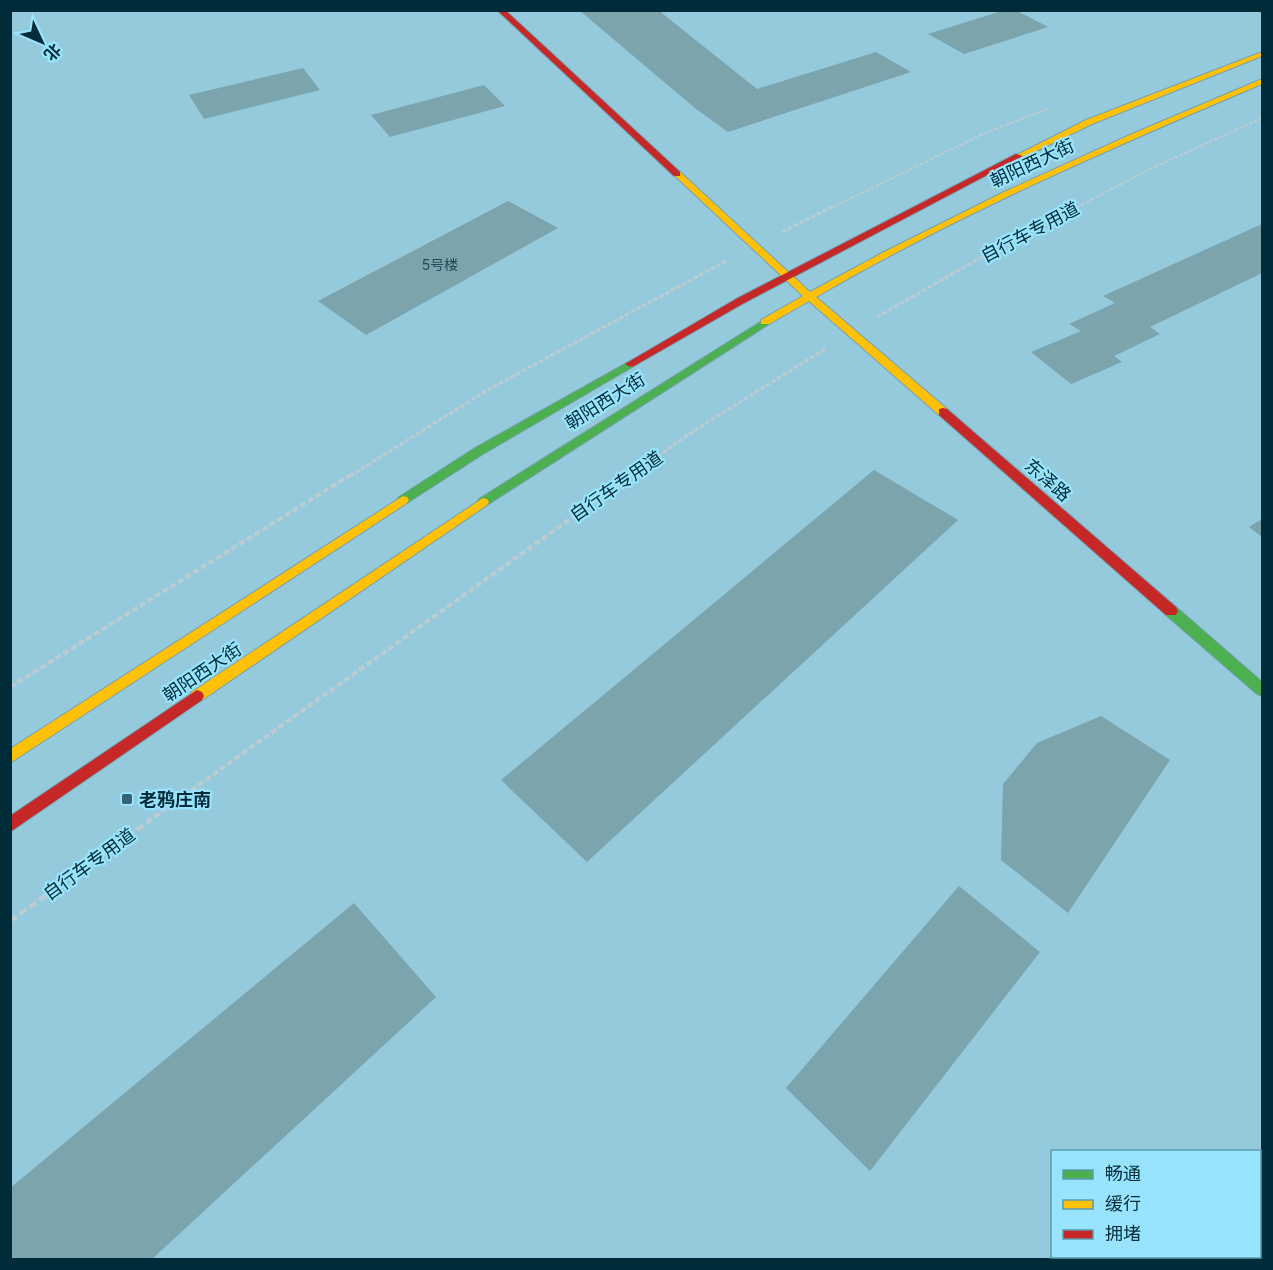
<svg xmlns="http://www.w3.org/2000/svg" width="1273" height="1270" viewBox="0 0 1273 1270" font-family="Inter,'Noto Sans SC',sans-serif">
  <rect width="100%" height="100%" fill="#94cadc"/>
  <g fill="#7ba4ad">
    <path d="M 579,10 L 658,10 L 757,89 L 876,52 L 911,72 L 728,132 L 696,109 Z"/>
    <path d="M 1005,10 L 1015,10 L 1048,27 L 964,54 L 928,34 Z"/>
    <path d="M 303,68 L 320,90 L 204,119 L 189,95 Z"/>
    <path d="M 484,85 L 505,106 L 390,137 L 371,115 Z"/>
    <path d="M 508,201 L 558,228 L 366,335 L 318,301 Z"/>
    <path d="M 1262,224 L 1262,273 L 1150,327 L 1160,334 L 1114,356 L 1122,362 L 1071,384 L 1031,352 L 1081,331 L 1069,324 L 1115,303 L 1103,296 Z"/>
    <path d="M 874,470 L 958,520 L 587,862 L 501,780 Z"/>
    <path d="M 1262,519 L 1262,537 L 1249,527 Z"/>
    <path d="M 1101,716 L 1170,760 L 1068,913 L 1001,860 L 1003,784 L 1037,743 Z"/>
    <path d="M 959,886 L 1040,952 L 870,1171 L 786,1088 Z"/>
    <path d="M 354,903 L 436,997 L 151,1260 L 10,1260 L 10,1188 Z"/>
  </g>
  <g fill="none" stroke-linecap="round" stroke-linejoin="round">
    <g stroke="#75a1af" stroke-width="2">
      <g id="fast">
        <path d="M 765,319 L 769,320 L 769,324 L 487,505 L 479,505 L 477,502 L 479,499 Z"/>
        <path d="M 630,361 L 635,364 L 634,366 L 483,454 L 407,503 L 399,503 L 397,500 L 399,497 L 475,448 Z"/>
        <path d="M 1171,606 L 1176,607 L 1262,682 L 1262,696 L 1257,694 L 1166,615 L 1164,611 L 1166,607 Z"/>
      </g>
    </g>
    <g stroke="#75a1af" stroke-width="2">
      <g id="slow">
        <path d="M 1262,52 L 1262,56 L 1092,124 L 1022,158 L 1015,156 L 1086,120 Z"/>
        <path d="M 1262,79 L 1262,84 C 1111,148 959,214 816,297 L 947,409 L 947,415 L 939,415 L 809,301 L 769,324 L 761,324 L 761,320 L 803,296 L 673,174 L 680,172 L 810,292 L 882,253 L 1006,191 L 1132,134 Z"/>
        <path d="M 403,496 L 407,497 L 409,500 L 407,503 L 10,763 L 10,749 Z"/>
        <path d="M 483,498 L 487,499 L 489,502 L 487,505 L 202,700 L 197,702 L 192,700 L 190,696 L 192,692 Z"/>
      </g>
    </g>
    <g stroke="#75a1af" stroke-width="2">
      <g id="jam">
        <path d="M 497,10 L 505,10 L 680,172 L 680,176 L 674,176 Z"/>
        <path d="M 1016,154 L 1023,156 L 744,303 L 634,366 L 630,367 L 625,364 L 736,299 Z"/>
        <path d="M 943,408 L 947,409 L 1176,607 L 1178,611 L 1176,615 L 1166,615 L 939,415 L 939,409 Z"/>
        <path d="M 197,690 L 202,692 L 204,696 L 202,700 L 10,832 L 10,816 Z"/>
      </g>
    </g>
    <g stroke="#bbccd2" stroke-width="2" stroke-dasharray="4 1.5" stroke-linecap="butt">
      <path d="M 831,208 L 985,133 L 1048,109"/>
      <path d="M 1076,208 L 1146,171 L 1262,118"/>
    </g>
    <g stroke="#bbccd2" stroke-width="3" stroke-dasharray="4.5 2" stroke-linecap="butt">
      <path d="M 782,232 L 834,206"/>
      <path d="M 877,317 L 978,259 L 1078,206"/>
      <path d="M 350,476 L 491,388 L 728,260"/>
      <path d="M 631,476 L 689,434 L 825,349"/>
    </g>
    <g stroke="#bbccd2" stroke-width="4" stroke-dasharray="6 3" stroke-linecap="butt">
      <path d="M 10,687 L 352,474"/>
      <path d="M 147,822 L 633,474"/>
    </g>
    <path stroke="#bbccd2" stroke-width="4.5" stroke-dasharray="8 4" stroke-linecap="butt" d="M 10,921 L 149,821"/>
    <use href="#fast" fill="#4caf50" fill-rule="evenodd"/>
    <use href="#slow" fill="#ffc107" fill-rule="evenodd"/>
    <use href="#jam" fill="#c62828" fill-rule="evenodd"/>
  </g>
  <rect fill="#346372" stroke="#98e4fe" stroke-width="2" x="121" y="793" width="12" height="12" rx="3"/>
  <g text-anchor="middle" dominant-baseline="central" stroke-width="4.5" stroke-linejoin="round" paint-order="stroke">
    <g font-size="14" fill="#1f4a56">
      <text x="440" y="264">5号楼</text>
    </g>
    <g font-size="18" fill="#002c39" stroke="#98e4fe">
      <text transform="translate(1032 163) rotate(-25)">朝阳西大街</text>
      <text transform="translate(1030 232) rotate(-28)">自行车专用道</text>
      <text transform="translate(605 401) rotate(-32)">朝阳西大街</text>
      <text transform="translate(1048 480) rotate(41)">东泽路</text>
      <text transform="translate(616 486) rotate(-35)">自行车专用道</text>
      <text transform="translate(202 672) rotate(-34)">朝阳西大街</text>
      <text transform="translate(89 864) rotate(-36)">自行车专用道</text>
    </g>
    <g font-size="18" font-weight="bold" fill="#002c39" stroke="#98e4fe" text-anchor="start">
      <text x="139" y="799">老鸦庄南</text>
    </g>
  </g>
  <rect width="1273" height="1270" fill="none" stroke="#002c39" stroke-width="24"/>
  <rect x="1051" y="1150" width="210" height="108" fill="#98e4fe" stroke="#5b9aaf" stroke-width="1.5"/>
  <rect x="1063" y="1170" width="30" height="9" fill="#4caf50" stroke="#5b9aaf" stroke-width="1.5"/>
  <text x="1105" y="1180" font-size="18" fill="#002c39">畅通</text>
  <rect x="1063" y="1200" width="30" height="9" fill="#ffc107" stroke="#5b9aaf" stroke-width="1.5"/>
  <text x="1105" y="1210" font-size="18" fill="#002c39">缓行</text>
  <rect x="1063" y="1230" width="30" height="9" fill="#c62828" stroke="#5b9aaf" stroke-width="1.5"/>
  <text x="1105" y="1240" font-size="18" fill="#002c39">拥堵</text>
  <g transform="translate(42 42) rotate(134)" stroke="#98e4fe" stroke-width="4.5" paint-order="stroke">
  <path d="M0-4.5L10 22L0 15L-10 22Z" fill="#002c39"/>
  <text y="-9" font-size="16" font-weight="bold" text-anchor="middle" fill="#002c39">北</text>
  </g>
</svg>
